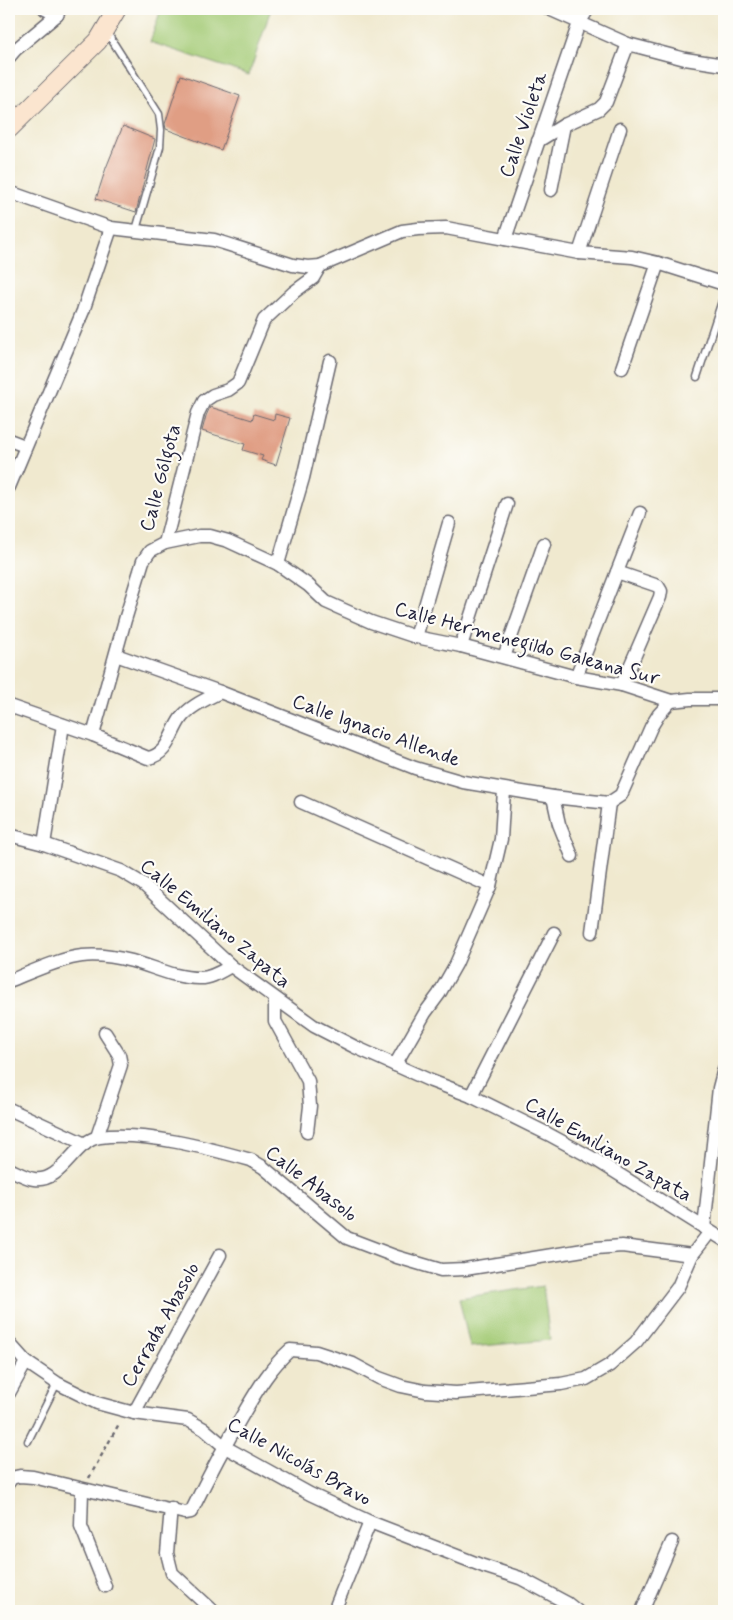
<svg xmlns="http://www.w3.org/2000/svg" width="733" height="1620" viewBox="0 0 733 1620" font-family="Mynerve,sans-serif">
  <rect width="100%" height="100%" fill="#fdfcf7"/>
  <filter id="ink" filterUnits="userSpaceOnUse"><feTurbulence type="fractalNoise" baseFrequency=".02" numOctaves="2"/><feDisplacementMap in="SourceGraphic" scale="10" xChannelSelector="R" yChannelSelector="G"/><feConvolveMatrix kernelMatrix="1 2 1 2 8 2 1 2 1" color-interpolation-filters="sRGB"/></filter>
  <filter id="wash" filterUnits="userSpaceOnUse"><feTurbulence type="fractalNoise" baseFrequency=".0096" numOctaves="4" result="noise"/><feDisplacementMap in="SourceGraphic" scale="20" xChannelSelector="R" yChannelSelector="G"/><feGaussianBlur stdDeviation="1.12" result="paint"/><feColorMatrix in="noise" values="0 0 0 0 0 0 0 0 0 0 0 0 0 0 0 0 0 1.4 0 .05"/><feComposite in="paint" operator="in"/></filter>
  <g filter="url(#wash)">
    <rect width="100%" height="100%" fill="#f0e9cf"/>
    <g fill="#a3ca75" stroke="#627658">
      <path d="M 161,9 L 271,9 L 249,75 L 150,42 Z"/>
      <path d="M 543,1286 L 550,1340 L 470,1347 L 459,1298 Z"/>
    </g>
    <g id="blocks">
      <g fill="#e09e84">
        <path d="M 181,75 L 240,96 L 221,150 L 166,129 L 165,124 Z"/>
        <path d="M 123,126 L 155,139 L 136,212 L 96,199 L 106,168 Z"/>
        <path d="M 210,407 L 252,420 L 254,414 L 274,420 L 275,414 L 290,418 L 276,465 L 261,460 L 263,456 L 243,450 L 245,444 L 202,431 L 206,416 Z"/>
      </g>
    </g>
  </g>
  <g filter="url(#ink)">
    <use href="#blocks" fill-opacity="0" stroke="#6a686f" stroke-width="1"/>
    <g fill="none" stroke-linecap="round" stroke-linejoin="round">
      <g stroke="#6a686f" stroke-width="9">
        <g id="lane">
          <path d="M 106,31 L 159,114 L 161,130 L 160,147 L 136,230"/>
          <path d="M 697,377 L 724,295"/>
          <path d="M 28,1441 L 57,1383"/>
        </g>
      </g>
      <g stroke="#6a686f" stroke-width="15">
        <g id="street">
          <path d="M 45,9 L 57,15"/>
          <path d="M 549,9 L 628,44 L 685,59 L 724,65"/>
          <path d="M 9,57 L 15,50 L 57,15 L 60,9"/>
          <path d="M 538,141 L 564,125 L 599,109 L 606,102 L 628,44"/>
          <path d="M 551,190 L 564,125"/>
          <path d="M 9,192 L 111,228 L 214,240 L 293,265 L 308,267 L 320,266 L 402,231 L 418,229 L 446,228 L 579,253 L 632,257 L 658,263 L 724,284"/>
          <path d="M 505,239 L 579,23 L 588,9"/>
          <path d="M 579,253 L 620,129"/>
          <path d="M 622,368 L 658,263"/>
          <path d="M 9,440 L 25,446"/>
          <path d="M 9,487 L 83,311 L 111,228"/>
          <path d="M 165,543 L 199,536 L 210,536 L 228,541 L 278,564 L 308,585 L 326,602 L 371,622 L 416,637 L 461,646 L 576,677 L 622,685 L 671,701 L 690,699 L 724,699"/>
          <path d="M 278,564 L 303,478 L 330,361"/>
          <path d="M 617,572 L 658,586 L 661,591 L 660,597 L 622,685"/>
          <path d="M 416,637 L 449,523"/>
          <path d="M 461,646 L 507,504"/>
          <path d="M 116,655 L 220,692 L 415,768 L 463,782 L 553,797 L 609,803 L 621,795 L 651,727 L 659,714 L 671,701"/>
          <path d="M 504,657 L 544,544"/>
          <path d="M 576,677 L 640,513"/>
          <path d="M 9,706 L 93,735 L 148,758 C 169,754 170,733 181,718 C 190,706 207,699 220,692"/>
          <path d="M 93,735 L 125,620 L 143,561 L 150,551 L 165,543 L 198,413 L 204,401 L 213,395 L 228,390 L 238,383 L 264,320 L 294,292 L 313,278 L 320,266"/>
          <path d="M 553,797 L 559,824 L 572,856"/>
          <path d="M 301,802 L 490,886"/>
          <path d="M 9,835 L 44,844 L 121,871 L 143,884 L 231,966 L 314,1026 L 355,1047 L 431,1081 L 471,1096 L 548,1134 L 596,1160 L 724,1240"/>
          <path d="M 44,844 L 63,725"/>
          <path d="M 592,932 L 609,803"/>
          <path d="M 9,981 C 29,973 61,958 82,956 C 98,954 116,957 132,961 C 154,967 175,978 199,978 C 210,979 222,971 231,966"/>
          <path d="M 275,999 L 275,1021 L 308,1081 L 310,1106 L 307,1132"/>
          <path d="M 395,1065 L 425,1013 L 439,994 L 456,964 L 490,886 L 501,839 L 504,790"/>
          <path d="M 471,1096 L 554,933"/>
          <path d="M 9,1109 L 85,1144"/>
          <path d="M 97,1137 L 121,1065 L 119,1055 L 105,1033"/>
          <path d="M 9,1169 C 16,1172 26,1178 34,1179 C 63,1183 74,1140 100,1137 C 144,1131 208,1148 251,1160 L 263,1167 L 347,1238 L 397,1257 L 441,1270 L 465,1269 L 596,1248 L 622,1246 L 692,1255"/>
          <path d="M 704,1228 L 719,1088 L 724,1069"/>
          <path d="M 9,1343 L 26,1362 L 57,1383 L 97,1403 L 134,1413 L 188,1420 L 204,1429 L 225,1447 L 310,1494 L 370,1522 L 483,1566 L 520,1578 L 567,1603 L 577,1611"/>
          <path d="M 9,1393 L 26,1362"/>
          <path d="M 134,1413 L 220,1255"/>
          <path d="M 9,1482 L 11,1478 L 20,1476 L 33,1477 L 185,1513 L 191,1512 C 208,1477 226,1443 246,1409 C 259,1387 271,1367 290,1350 L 316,1352 L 353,1364 L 379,1378 L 401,1386 L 425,1391 L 456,1393 L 492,1390 L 561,1384 L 586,1379 L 610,1365 L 636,1342 L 678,1287 L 692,1255 L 710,1232"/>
          <path d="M 82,1490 L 81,1526 L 105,1586"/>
          <path d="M 171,1508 L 167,1553 L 172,1573 L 213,1611"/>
          <path d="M 334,1611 L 370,1522"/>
          <path d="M 642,1611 L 672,1542"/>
        </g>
      </g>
      <g stroke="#6a686f" stroke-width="20">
        <path id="secondary" d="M 9,129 L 98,41 L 117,9"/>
      </g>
      <path stroke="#6a686f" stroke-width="2.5" stroke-dasharray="4 4" stroke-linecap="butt" d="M 89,1478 L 120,1422"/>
      <use href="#lane" stroke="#fff" stroke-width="6"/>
      <use href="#street" stroke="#fff" stroke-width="12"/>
      <use href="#secondary" stroke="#fbe5cf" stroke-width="18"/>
    </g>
  </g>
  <g text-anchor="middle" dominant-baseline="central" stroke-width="4.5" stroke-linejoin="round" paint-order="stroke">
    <g font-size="20" fill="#22223b" stroke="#fdfcf7">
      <text transform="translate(524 125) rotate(-71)">Calle Violeta</text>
      <text transform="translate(161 478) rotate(-75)">Calle Gólgota</text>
      <text transform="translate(527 644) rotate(15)">Calle Hermenegildo Galeana Sur</text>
      <text transform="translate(376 731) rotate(20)">Calle Ignacio Allende</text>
      <text transform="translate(215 924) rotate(40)">Calle Emiliano Zapata</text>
      <text transform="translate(608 1150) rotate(30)">Calle Emiliano Zapata</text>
      <text transform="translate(311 1184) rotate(38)">Calle Abasolo</text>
      <text transform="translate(161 1325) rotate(-61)">Cerrada Abasolo</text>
      <text transform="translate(299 1462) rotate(29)">Calle Nicolás Bravo</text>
    </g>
  </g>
  <rect width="733" height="1620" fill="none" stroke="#fdfcf7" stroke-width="30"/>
</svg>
